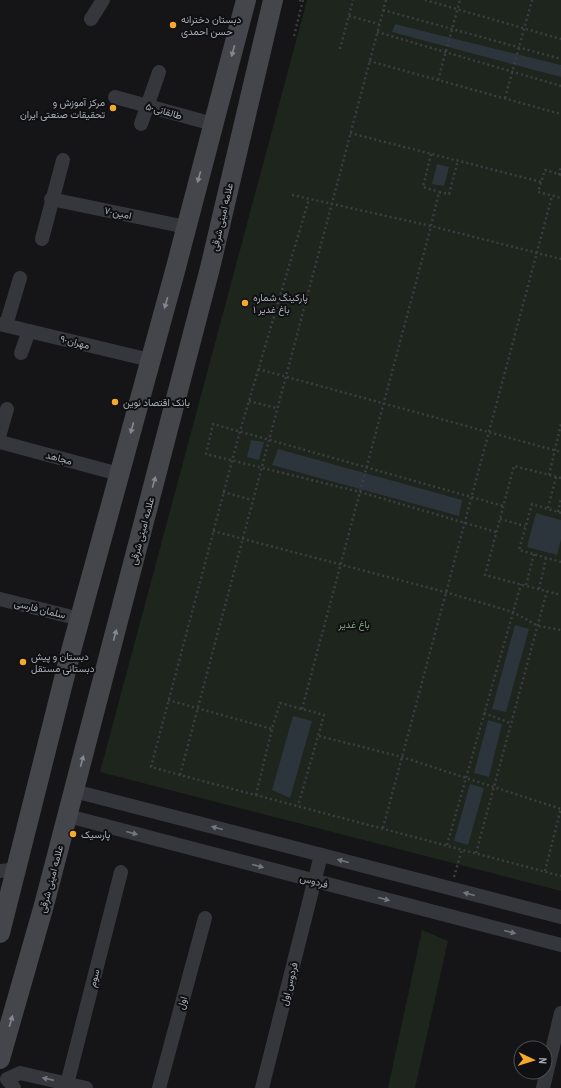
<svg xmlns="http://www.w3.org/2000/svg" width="561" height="1088" viewBox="0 0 561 1088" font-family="'Archivo Narrow',Vazirmatn,sans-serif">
  <rect width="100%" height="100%" fill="#151517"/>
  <g fill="#1d251d">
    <path d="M 307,0 L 561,0 L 561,891 L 100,772 Z"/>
    <path d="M 422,930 L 448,941 L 415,1088 L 388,1088 Z"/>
  </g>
  <g fill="#2b353b">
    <path d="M 395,24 L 561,65 L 561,77 L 392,32 Z"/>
    <path d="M 437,164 L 449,167 L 444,186 L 432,184 Z"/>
    <path d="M 251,440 L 264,442 L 259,460 L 247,457 Z"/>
    <path d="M 278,449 L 462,500 L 459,516 L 272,465 Z"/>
    <path d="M 536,513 L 561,520 L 561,540 L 557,555 L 527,547 Z"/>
    <path d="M 515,625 L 529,629 L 506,712 L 492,709 Z"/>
    <path d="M 293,716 L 312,721 L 290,798 L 272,790 Z"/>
    <path d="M 488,720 L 502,724 L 489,777 L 474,773 Z"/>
    <path d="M 470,784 L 484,788 L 468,845 L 454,841 Z"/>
  </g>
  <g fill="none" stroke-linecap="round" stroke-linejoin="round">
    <g stroke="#3c3e43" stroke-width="2.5" stroke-dasharray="2 3" stroke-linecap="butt">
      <path d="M 299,0 L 303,1"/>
      <path d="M 386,0 L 180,775 L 561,876"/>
      <path d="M 425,0 L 561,39"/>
      <path d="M 383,10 L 561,59"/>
      <path d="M 349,16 L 379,24"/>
      <path d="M 377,32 L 561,86"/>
      <path d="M 294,36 L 303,0"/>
      <path d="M 340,49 L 353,0"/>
      <path d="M 369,61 L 561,114"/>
      <path d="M 438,80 L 460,0"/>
      <path d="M 505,98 L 532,0"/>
      <path d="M 350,133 L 541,182"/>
      <path d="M 431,154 L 423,187 L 439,192"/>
      <path d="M 559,175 L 561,166"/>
      <path d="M 561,175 L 545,170 L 538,192 L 561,198"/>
      <path d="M 292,195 L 431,226 L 561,259"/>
      <path d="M 258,369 L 561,452"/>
      <path d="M 249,401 L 276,408"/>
      <path d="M 549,475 L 561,424"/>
      <path d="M 561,478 L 514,466 L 485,575 L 561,595"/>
      <path d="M 223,492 L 252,500"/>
      <path d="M 548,508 L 556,477"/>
      <path d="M 558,512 L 561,499"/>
      <path d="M 561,513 L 532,504 L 519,550 L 561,562"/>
      <path d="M 500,519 L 525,526"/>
      <path d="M 213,531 L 445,592 L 513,612 L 538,626 L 561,630"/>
      <path d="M 496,532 L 360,492 L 206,454 L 213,424 L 503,506"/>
      <path d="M 526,585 L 534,554"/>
      <path d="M 539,589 L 546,558"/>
      <path d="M 168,700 L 272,729 L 280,703 L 324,715 L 298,806"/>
      <path d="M 302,709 L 431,226 L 439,192 L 449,194 L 458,160"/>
      <path d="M 484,713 L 510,723"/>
      <path d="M 319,736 L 402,757 L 561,809"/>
      <path d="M 180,775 L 151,767 L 240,431 L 309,199"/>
      <path d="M 256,795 L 272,729"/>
      <path d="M 383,828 L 552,196"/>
      <path d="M 447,845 L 521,584"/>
      <path d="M 476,853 L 547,591"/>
      <path d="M 545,871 L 561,808"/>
      <path d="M 454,877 L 462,849"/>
    </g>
    <g stroke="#36373c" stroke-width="14">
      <path d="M 91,19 L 103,0"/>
      <path d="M 115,97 L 213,124"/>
      <path d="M 141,124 L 159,72"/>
      <path d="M 51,199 L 186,227"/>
      <path d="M 42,239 L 63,160"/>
      <path d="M 0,324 L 150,360"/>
      <path d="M 6,325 L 20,278"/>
      <path d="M 21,353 L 29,331"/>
      <path d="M 0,433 L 7,409"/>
      <path d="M 0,442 L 119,474"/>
      <path d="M 0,599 L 80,619"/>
      <path d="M 74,791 L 561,917"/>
      <path d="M 68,816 L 561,945"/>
      <path d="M 0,871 L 16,869"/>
      <path d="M 14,1088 L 7,1079 L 20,1073 L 86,1088"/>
      <path d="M 66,1088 L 121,872"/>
      <path d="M 159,1088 L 205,918"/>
      <path d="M 262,1088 L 321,855"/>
      <path d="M 543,1088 L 561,1013"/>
    </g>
    <g stroke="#44464c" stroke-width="20">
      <path d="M 0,933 L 71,651 L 175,271 L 246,0"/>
      <path d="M 0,1059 L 44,905 L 210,268 L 273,0"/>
    </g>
  </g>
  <defs><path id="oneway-solid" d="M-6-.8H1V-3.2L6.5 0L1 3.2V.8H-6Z"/></defs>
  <g fill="#848892">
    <use href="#oneway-solid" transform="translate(233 51) rotate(105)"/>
    <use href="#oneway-solid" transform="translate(199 177) rotate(105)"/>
    <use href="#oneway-solid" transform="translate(166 303) rotate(106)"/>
    <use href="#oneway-solid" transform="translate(132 428) rotate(105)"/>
    <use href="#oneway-solid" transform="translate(154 482) rotate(-75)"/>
    <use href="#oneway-solid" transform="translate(115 635) rotate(-75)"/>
    <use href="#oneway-solid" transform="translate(82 761) rotate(-75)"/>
    <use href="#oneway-solid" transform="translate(11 1021) rotate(-74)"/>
  </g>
  <g fill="#747780">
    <use href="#oneway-solid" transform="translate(217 828) rotate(-165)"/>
    <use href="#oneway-solid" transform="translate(132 833) rotate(15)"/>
    <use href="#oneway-solid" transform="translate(343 861) rotate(-165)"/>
    <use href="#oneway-solid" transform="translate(258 866) rotate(15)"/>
    <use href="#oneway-solid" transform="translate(469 894) rotate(-165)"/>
    <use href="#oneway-solid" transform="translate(384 899) rotate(15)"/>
    <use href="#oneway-solid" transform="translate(510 932) rotate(15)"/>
    <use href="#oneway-solid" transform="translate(48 1079) rotate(-167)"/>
  </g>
  <g fill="#f5a82e" stroke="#101012" stroke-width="1.5">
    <circle cx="173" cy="25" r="4"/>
    <circle cx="113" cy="108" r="4"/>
    <circle cx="245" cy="303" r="4"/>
    <circle cx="115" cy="402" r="4"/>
    <circle cx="23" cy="662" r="4"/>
    <circle cx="73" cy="834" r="4"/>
  </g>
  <g text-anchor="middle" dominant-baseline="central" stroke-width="4" stroke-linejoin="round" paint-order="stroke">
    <g font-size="10" fill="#a6acb7" stroke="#101012" text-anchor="start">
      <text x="181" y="19">دبستان دخترانه<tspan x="181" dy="12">حسن احمدی</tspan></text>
      <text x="105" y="102" text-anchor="end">مرکز آموزش و<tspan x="105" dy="12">تحقیقات صنعتی ایران</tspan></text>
      <text x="253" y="297">پارکینگ شماره<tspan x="253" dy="12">۱ باغ غدیر</tspan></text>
      <text x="123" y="402">بانک اقتصاد نوین</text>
      <text x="31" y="656">دبستان و پیش<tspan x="31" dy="12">دبستانی مستقل</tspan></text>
      <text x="81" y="834">پارسیک</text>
    </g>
    <g font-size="10" fill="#a6acb7" stroke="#101012">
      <text transform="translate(164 111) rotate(16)">۵-طالقانی</text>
      <text transform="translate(118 213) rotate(12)">۷-امین</text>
      <text transform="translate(222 217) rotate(-77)">علامه امینی شرقی</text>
      <text transform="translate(75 342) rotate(14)">۹-مهران</text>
      <text transform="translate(59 458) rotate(15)">مجاهد</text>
      <text transform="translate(142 531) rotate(-75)">علامه امینی شرقی</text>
      <text transform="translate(40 609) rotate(14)">سلمان فارسی</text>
      <text transform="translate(51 879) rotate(-75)">علامه امینی شرقی</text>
      <text transform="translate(314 881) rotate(15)">فردوس</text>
      <text transform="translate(94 978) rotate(-76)">سوم</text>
      <text transform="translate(289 984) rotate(-76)">فردوس اول</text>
      <text transform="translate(182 1003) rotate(-75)">اول</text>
    </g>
    <g font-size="10" fill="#7da37d" stroke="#101012">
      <text x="354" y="624">باغ غدیر</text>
    </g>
  </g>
  <g transform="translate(533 1060) rotate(94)"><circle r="19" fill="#101012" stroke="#4c4e54"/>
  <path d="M0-3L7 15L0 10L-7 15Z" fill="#f5a82e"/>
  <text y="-6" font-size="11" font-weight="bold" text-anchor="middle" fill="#a6acb7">N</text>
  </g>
</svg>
